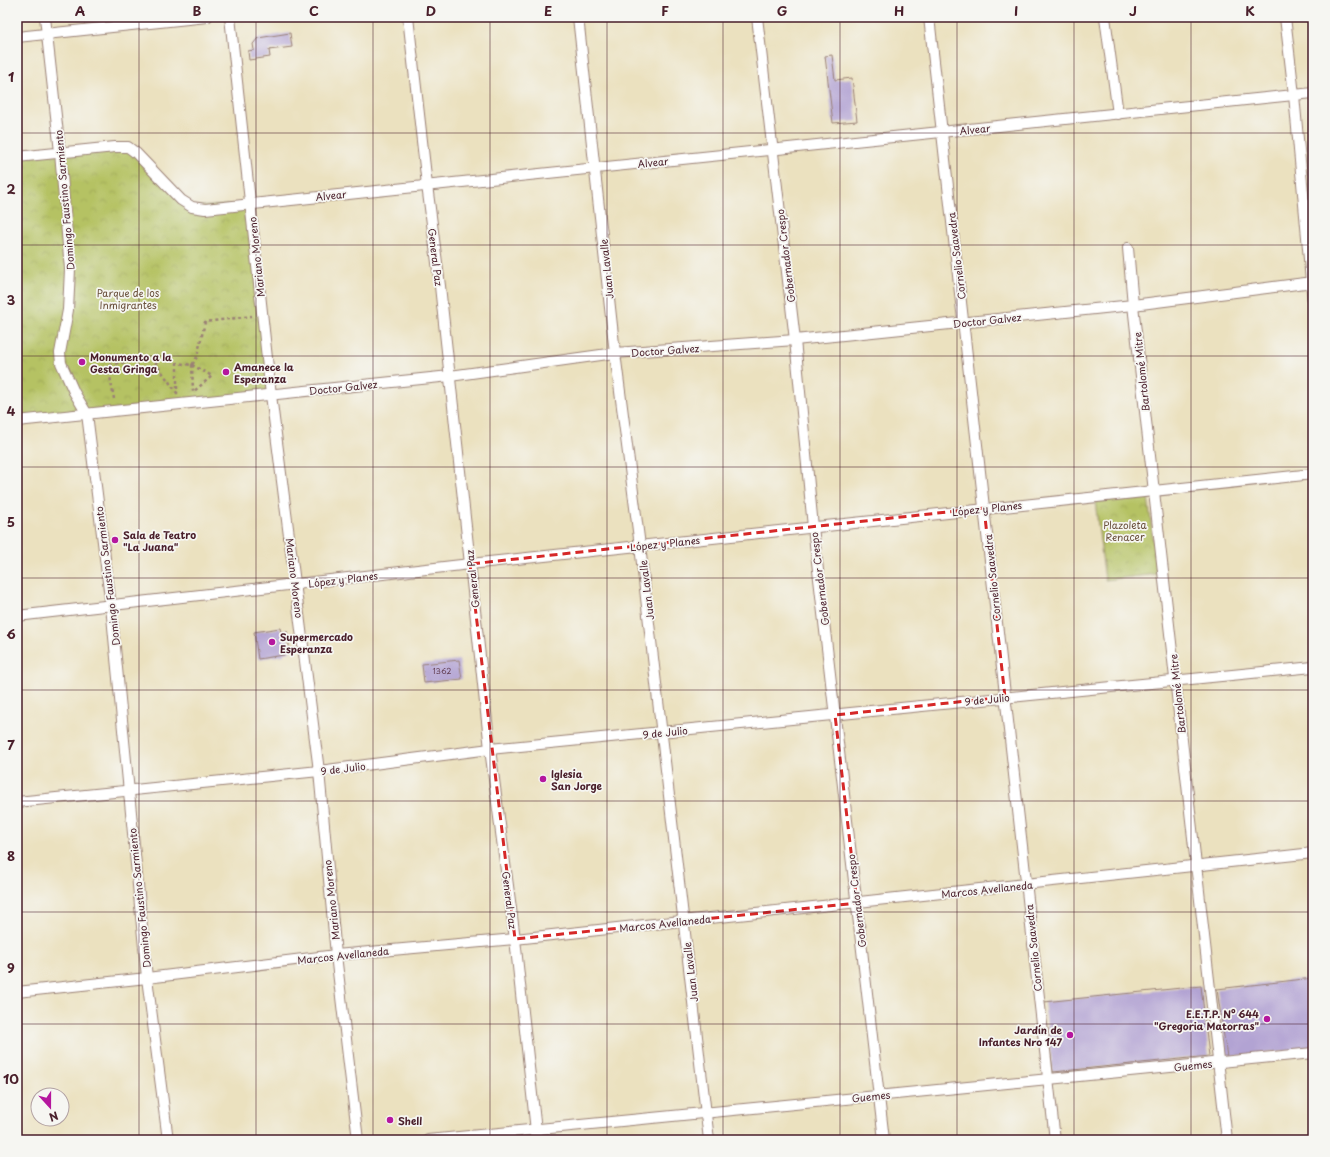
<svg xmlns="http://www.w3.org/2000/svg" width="1330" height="1157" viewBox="0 0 1330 1157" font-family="'Playpen Sans',sans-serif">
  <defs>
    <pattern id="park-crowns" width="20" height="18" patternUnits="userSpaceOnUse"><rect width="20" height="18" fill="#b5c264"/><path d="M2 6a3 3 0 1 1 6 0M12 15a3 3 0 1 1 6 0" fill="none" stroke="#9da657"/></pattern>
  </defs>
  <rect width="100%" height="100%" fill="#f6f6f2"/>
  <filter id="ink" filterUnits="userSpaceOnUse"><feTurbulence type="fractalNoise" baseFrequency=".025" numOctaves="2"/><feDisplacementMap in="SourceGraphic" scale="8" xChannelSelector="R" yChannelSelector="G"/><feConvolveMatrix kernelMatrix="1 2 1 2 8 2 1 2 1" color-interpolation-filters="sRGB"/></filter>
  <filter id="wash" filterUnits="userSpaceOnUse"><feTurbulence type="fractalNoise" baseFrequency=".012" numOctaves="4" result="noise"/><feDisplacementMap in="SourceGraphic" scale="16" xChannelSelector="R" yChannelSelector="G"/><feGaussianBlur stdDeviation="0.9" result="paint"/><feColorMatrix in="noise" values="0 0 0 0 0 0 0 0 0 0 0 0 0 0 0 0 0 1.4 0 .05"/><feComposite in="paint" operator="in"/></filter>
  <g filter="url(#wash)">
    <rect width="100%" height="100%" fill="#ebe1bf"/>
    <g fill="url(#park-crowns)" stroke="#807048">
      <path d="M 128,147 L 192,207 L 251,204 L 271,395 L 17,421 L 17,157 Z"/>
      <path d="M 1148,496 L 1157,574 L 1105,580 L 1095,501 Z"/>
    </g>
    <g id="blocks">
      <g fill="#b2a3d3">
        <path d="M 83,17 L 99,17 L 99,18 L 84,20 Z"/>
        <path d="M 290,33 L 292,47 L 269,50 L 270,57 L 249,60 L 248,51 L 254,50 L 253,44 L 258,38 Z"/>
        <path d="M 832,55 L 835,80 L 852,78 L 857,121 L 833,123 L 825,56 Z"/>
        <path d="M 280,628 L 281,632 L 287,631 L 290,652 L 284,653 L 284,655 L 258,659 L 254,632 Z"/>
        <path d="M 459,660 L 462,679 L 424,683 L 422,664 Z"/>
        <path d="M 1313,978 L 1313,1049 L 1227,1057 L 1217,989 Z"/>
        <path d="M 1201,986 L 1209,1056 L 1053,1072 L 1044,1002 Z"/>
      </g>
    </g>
  </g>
  <g filter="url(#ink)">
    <use href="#blocks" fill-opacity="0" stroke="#9a8075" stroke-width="1"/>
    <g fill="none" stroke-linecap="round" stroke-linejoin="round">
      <g stroke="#9a8075" stroke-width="12">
        <g id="minor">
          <path d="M 45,17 L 60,152 L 70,269 L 68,310 L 60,353 L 61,363 L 74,392 L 87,414 L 111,606 L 147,978 L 168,1140"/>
          <path d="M 230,17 L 271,395 L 319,771 L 336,955 L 358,1140"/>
          <path d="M 408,17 L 427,185 L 440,286 L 490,749 L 515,939 L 537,1140"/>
          <path d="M 578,17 L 615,353 L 640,546 L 709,1140"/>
          <path d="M 757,17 L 795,340 L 813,527 L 884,1140"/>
          <path d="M 929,17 L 1055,1140"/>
          <path d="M 1105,17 L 1118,114"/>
          <path d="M 1285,17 L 1294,95 L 1313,303"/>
          <path d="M 17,37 L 207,17"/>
          <path d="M 17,157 L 115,147 L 128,147 L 136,153 L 181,200 L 192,207 L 205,209 L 1313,93"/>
          <path d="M 1128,248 L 1133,305 L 1227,1140"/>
          <path d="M 17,421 L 450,376 L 615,353 L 795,340 L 1133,305 L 1313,282"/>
          <path d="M 17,616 L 470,564 L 1313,474"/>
          <path d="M 17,802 L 319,771 L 490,749 L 1313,667"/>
          <path d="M 17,992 L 147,978 L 336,955 L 515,939 L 1313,853"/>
          <path d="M 428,1140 L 1313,1053"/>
        </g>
      </g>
      <g stroke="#9a8075" stroke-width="2.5" stroke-dasharray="3 3" stroke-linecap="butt">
        <path d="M 192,365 L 212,376 L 193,392 Z"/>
        <path d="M 114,399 L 108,365 L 152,358 L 177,393 L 177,363 L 192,365 L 197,357 L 205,322 L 252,316"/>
      </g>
      <use href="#minor" stroke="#fff" stroke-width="10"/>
    </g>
  </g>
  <path fill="none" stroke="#d62828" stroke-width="3" stroke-dasharray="8 5" stroke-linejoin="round" d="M 984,508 L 1005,697 L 835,715 L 857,903 L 515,939 L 470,564 Z"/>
  <path fill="none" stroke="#4a1f2b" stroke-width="1" stroke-opacity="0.55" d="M 139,17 L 139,1140M 256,17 L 256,1140M 373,17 L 373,1140M 490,17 L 490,1140M 607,17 L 607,1140M 723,17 L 723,1140M 840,17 L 840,1140M 957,17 L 957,1140M 1074,17 L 1074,1140M 1191,17 L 1191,1140M 17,133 L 1313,133M 17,245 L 1313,245M 17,356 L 1313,356M 17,467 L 1313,467M 17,578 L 1313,578M 17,690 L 1313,690M 17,801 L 1313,801M 17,912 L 1313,912M 17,1024 L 1313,1024"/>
  <g fill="#b5179e" stroke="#f6f6f2" stroke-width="1.5">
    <circle cx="82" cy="362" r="4"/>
    <circle cx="226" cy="372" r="4"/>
    <circle cx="115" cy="540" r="4"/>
    <circle cx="272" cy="642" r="4"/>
    <circle cx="543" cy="779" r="4"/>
    <circle cx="1267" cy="1019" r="4"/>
    <circle cx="1070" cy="1035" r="4"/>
    <circle cx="390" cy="1120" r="4"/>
  </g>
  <g text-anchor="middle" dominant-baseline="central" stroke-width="3.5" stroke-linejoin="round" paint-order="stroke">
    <g font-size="8" fill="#644055">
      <text x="442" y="671">1362</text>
    </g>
    <g font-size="10" fill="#4a1f2b" stroke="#f6f6f2">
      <text transform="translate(975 129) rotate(-6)">Alvear</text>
      <text transform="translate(653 162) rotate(-6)">Alvear</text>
      <text transform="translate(331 195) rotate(-6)">Alvear</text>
      <text transform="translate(64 200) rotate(-95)">Domingo Faustino Sarmiento</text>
      <text transform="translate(785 256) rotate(-97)">Gobernador Crespo</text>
      <text transform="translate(956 256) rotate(-97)">Cornelio Saavedra</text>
      <text transform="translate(256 257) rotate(-96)">Mariano Moreno</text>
      <text transform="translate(436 257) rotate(83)">General Paz</text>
      <text transform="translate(606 269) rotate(-96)">Juan Lavalle</text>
      <text transform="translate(987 320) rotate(-6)">Doctor Galvez</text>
      <text transform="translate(665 350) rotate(-4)">Doctor Galvez</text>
      <text transform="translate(1141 372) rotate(-96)">Bartolomé Mitre</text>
      <text transform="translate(343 387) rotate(-6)">Doctor Galvez</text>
      <text transform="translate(987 508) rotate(-6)">López y Planes</text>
      <text transform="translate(665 543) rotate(-6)">López y Planes</text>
      <text transform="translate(107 576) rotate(-97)">Domingo Faustino Sarmiento</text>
      <text transform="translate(295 578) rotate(83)">Mariano Moreno</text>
      <text transform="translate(992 578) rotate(-96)">Cornelio Saavedra</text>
      <text transform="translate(343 579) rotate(-7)">López y Planes</text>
      <text transform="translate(472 579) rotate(-96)">General Paz</text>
      <text transform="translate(819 579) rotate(-97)">Gobernador Crespo</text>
      <text transform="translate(646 590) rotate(-97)">Juan Lavalle</text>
      <text transform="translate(1177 694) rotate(-96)">Bartolomé Mitre</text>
      <text transform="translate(987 699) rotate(-6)">9 de Julio</text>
      <text transform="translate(665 732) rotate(-6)">9 de Julio</text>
      <text transform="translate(343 768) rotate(-7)">9 de Julio</text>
      <text transform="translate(987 889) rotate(-6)">Marcos Avellaneda</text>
      <text transform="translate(139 898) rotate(-96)">Domingo Faustino Sarmiento</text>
      <text transform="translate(331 900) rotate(-96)">Mariano Moreno</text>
      <text transform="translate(510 900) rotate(83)">General Paz</text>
      <text transform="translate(856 901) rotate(-97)">Gobernador Crespo</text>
      <text transform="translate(665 923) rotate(-6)">Marcos Avellaneda</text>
      <text transform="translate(1033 948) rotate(-96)">Cornelio Saavedra</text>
      <text transform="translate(343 955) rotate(-6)">Marcos Avellaneda</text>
      <text transform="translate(690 972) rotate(-97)">Juan Lavalle</text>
      <text transform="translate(1193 1065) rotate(-6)">Guemes</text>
      <text transform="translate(871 1096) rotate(-6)">Guemes</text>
    </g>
    <g font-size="10" fill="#6a503c" stroke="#f6f6f2">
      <text x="128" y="292">Parque de los<tspan x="128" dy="12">Inmigrantes</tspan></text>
      <text x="1125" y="524">Plazoleta<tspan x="1125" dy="12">Renacer</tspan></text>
    </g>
    <g font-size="10" font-weight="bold" fill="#4a1f2b" stroke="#f6f6f2" text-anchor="start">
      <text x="90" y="356">Monumento a la<tspan x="90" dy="12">Gesta Gringa</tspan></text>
      <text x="234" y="366">Amanece la<tspan x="234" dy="12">Esperanza</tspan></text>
      <text x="123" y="534">Sala de Teatro<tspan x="123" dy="12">"La Juana"</tspan></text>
      <text x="280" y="636">Supermercado<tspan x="280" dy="12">Esperanza</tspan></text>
      <text x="551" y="773">Iglesia<tspan x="551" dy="12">San Jorge</tspan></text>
      <text x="1259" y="1013" text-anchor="end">E.E.T.P. N° 644<tspan x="1259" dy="12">"Gregoria Matorras"</tspan></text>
      <text x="1062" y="1029" text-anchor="end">Jardín de<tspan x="1062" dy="12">Infantes Nro 147</tspan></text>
      <text x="398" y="1120">Shell</text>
    </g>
  </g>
  <rect width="1330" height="1157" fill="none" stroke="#f6f6f2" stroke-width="44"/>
  <g transform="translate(50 1107) rotate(159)"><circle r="19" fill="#f6f6f2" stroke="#b1a0a2"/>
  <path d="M0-3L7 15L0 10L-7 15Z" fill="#b5179e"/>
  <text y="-6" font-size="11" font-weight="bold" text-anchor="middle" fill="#4a1f2b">N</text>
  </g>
  <rect x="22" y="22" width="1286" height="1113" fill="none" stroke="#4a1f2b" stroke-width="1.5"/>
  <g font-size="13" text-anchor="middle" font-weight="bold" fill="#4a1f2b">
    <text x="80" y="16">A</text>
    <text x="197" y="16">B</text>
    <text x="314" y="16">C</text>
    <text x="431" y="16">D</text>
    <text x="548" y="16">E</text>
    <text x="665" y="16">F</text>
    <text x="782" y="16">G</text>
    <text x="899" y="16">H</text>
    <text x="1016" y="16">I</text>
    <text x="1133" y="16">J</text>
    <text x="1250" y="16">K</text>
    <text x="11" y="82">1</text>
    <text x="11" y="194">2</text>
    <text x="11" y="305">3</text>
    <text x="11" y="416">4</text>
    <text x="11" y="527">5</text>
    <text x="11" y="639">6</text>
    <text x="11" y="750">7</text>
    <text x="11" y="861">8</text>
    <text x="11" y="973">9</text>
    <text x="11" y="1084">10</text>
  </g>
</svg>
